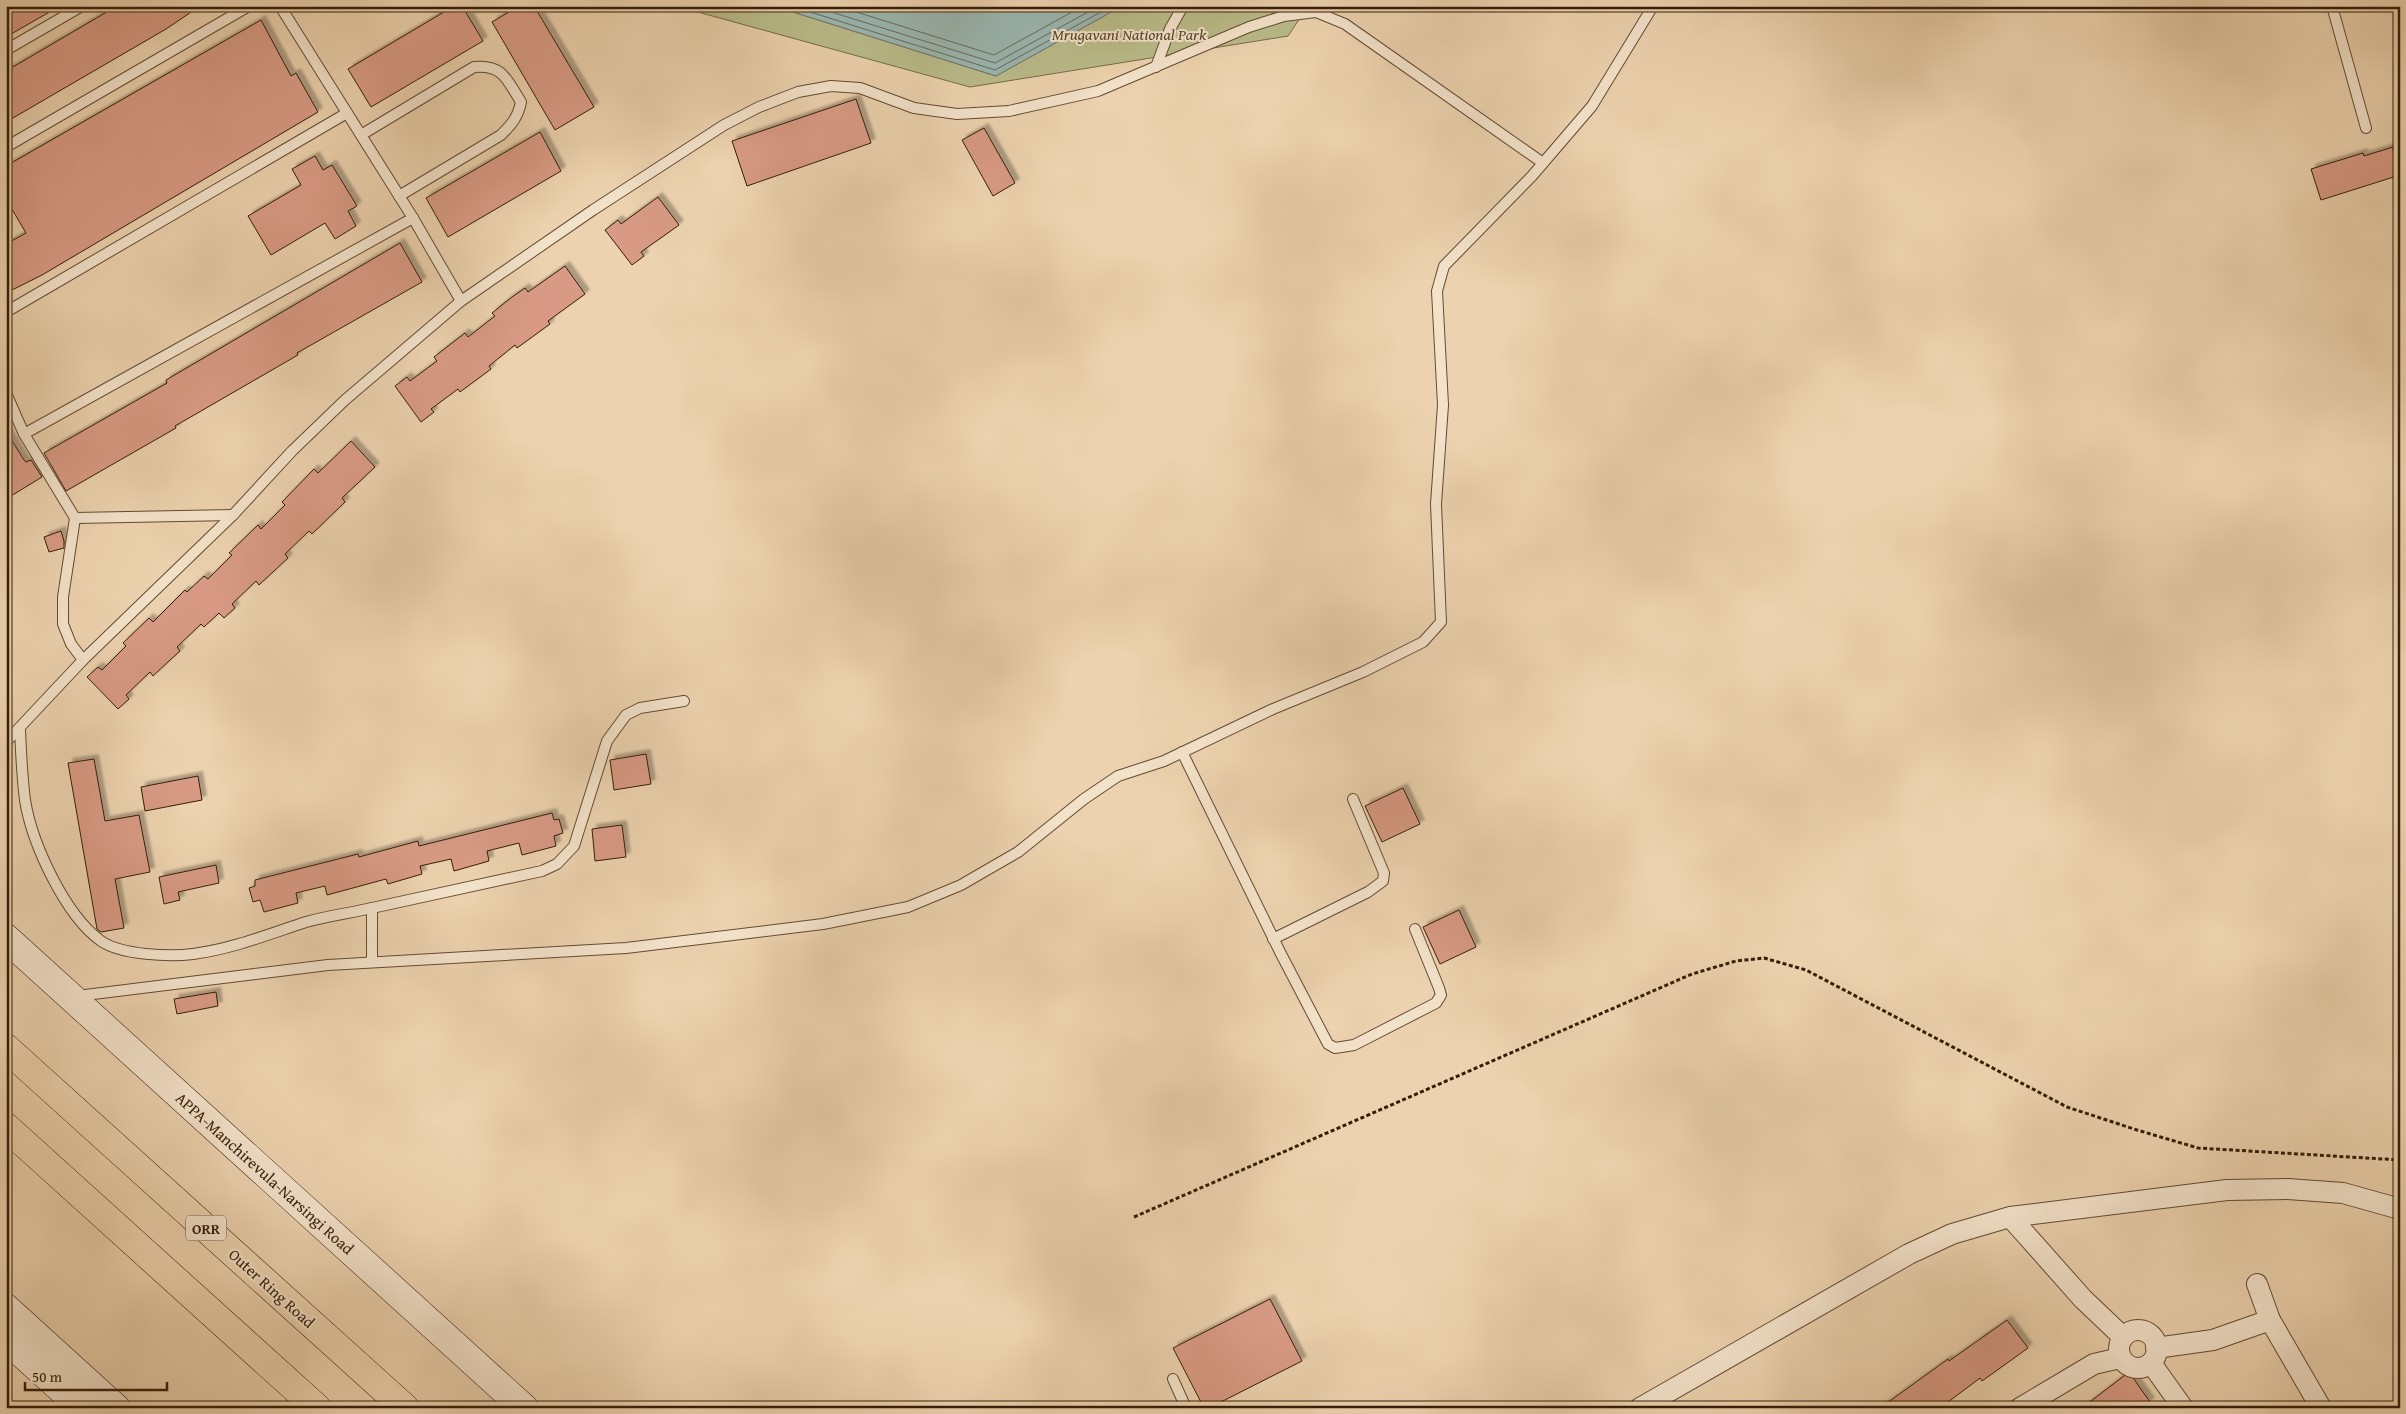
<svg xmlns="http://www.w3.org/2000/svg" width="2406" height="1414" viewBox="0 0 2406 1414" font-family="'Gentium Book Plus',serif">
  <defs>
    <filter id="shadow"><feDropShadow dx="4.5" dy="-4.5" stdDeviation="1" flood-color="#0004"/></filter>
  </defs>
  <rect width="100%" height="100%" fill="#ecd2ae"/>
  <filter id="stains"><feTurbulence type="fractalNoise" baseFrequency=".004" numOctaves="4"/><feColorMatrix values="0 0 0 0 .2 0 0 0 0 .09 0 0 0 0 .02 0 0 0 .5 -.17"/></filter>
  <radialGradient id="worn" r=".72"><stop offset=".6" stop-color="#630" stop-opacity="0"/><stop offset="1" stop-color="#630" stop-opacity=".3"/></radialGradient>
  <path fill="#b9bb89" stroke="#776c49" d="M 676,6 L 774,6 L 996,76 L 1122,6 L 1308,6 L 1288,36 L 970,87 Z"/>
  <path fill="#9ab6b0" stroke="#72796d" d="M 774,6 L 1122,6 L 996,76 Z"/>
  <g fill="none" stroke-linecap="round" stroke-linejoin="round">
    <g stroke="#686a5c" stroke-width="1">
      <path d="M 791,6 L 995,70 L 1112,6"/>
      <path d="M 812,6 L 995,63 L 1099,6"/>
      <path d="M 837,6 L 994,55 L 1083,6"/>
    </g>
  </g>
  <g fill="#d89a84" stroke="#351e09" filter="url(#shadow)">
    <path d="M 6,6 L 60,6 L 6,37 Z"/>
    <path d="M 117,6 L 200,6 L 166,29 L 6,122 L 6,71 Z"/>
    <path d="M 454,6 L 462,6 L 483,41 L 371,107 L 348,69 Z"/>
    <path d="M 519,6 L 534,6 L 594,107 L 555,130 L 492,22 Z"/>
    <path d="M 261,20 L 291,76 L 296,73 L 318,112 L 42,275 L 6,293 L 6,244 L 26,233 L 6,199 L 6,166 Z"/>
    <path d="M 856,99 L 871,143 L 747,186 L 732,141 Z"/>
    <path d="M 984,128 L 1015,183 L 993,196 L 962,140 Z"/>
    <path d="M 540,132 L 561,171 L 448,237 L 426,198 Z"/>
    <path d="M 2393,147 L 2400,175 L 2321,200 L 2311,169 L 2363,153 L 2364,156 Z"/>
    <path d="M 315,156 L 323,170 L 332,165 L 357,206 L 348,211 L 356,226 L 335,239 L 325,223 L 271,255 L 248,216 L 301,185 L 292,169 Z"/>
    <path d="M 658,197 L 679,225 L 641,252 L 644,256 L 632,265 L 605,230 L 618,220 L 621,224 Z"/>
    <path d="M 400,243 L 422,282 L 297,353 L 298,355 L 175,426 L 176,428 L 66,491 L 44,453 L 167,383 L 166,380 Z"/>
    <path d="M 565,266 L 585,294 L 548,321 L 550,324 L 517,348 L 515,345 L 489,366 L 491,369 L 460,392 L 458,389 L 431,409 L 434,412 L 421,422 L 395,386 L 407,377 L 410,381 L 437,361 L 434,357 L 465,333 L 468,337 L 495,316 L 492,313 L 512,297 L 525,288 L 528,292 Z"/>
    <path d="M 6,431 L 24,460 L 26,462 L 31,460 L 42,477 L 6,499 Z"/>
    <path d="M 351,441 L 375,467 L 342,498 L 345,502 L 312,534 L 309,531 L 285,554 L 288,558 L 259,585 L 256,581 L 232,604 L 235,608 L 224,618 L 219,613 L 204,627 L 201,624 L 177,647 L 180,651 L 169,661 L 153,676 L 150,672 L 126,695 L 129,699 L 118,709 L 87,677 L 98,667 L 102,670 L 126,646 L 123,643 L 149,618 L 153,622 L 185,590 L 187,592 L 204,576 L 208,579 L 232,555 L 229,553 L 258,525 L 261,529 L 285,505 L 282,502 L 314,469 L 318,473 Z"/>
    <path d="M 61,531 L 64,541 L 64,548 L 49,552 L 44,537 Z"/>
    <path d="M 646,754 L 651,784 L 614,790 L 610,760 Z"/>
    <path d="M 94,759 L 105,821 L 139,815 L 150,872 L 115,879 L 124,928 L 101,932 L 97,929 L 68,763 Z"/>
    <path d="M 198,776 L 202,800 L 145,811 L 141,787 Z"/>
    <path d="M 1403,788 L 1420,824 L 1382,842 L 1365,806 Z"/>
    <path d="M 552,813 L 554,820 L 559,819 L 563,833 L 554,836 L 556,846 L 522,855 L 519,843 L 487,851 L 489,861 L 454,871 L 451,859 L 420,866 L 422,874 L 388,884 L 386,879 L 327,895 L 325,886 L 296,893 L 298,903 L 264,912 L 260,900 L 253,902 L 249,888 L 255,886 L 255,880 L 358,854 L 359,857 L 418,841 L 419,846 Z"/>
    <path d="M 622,825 L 626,857 L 595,861 L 592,829 Z"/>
    <path d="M 216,865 L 219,883 L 178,892 L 180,900 L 164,904 L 159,877 Z"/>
    <path d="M 1459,910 L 1476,947 L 1440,964 L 1423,927 Z"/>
    <path d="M 216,992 L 218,1006 L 177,1014 L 174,999 Z"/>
    <path d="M 1270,1299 L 1302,1361 L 1209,1408 L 1204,1408 L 1173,1348 Z"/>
    <path d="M 2007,1320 L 2028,1348 L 1982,1381 L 1980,1378 L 1940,1408 L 1880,1408 L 1948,1359 L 1949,1361 Z"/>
    <path d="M 2129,1372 L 2150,1402 L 2142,1408 L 2082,1408 Z"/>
  </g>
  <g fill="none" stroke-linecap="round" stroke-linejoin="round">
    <g stroke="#634b32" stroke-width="12">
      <g id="lane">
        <path d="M 280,6 L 413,218 L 461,301"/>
        <path d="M 2332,6 L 2366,128"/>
        <path d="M 6,50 L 82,6"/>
        <path d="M 1156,67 L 1170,29 L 1183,6"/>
        <path d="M 361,135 L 474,67 C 503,64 507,80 521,102 C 518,117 512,124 501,135 L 399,196"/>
        <path d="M 6,147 L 249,6"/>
        <path d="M 6,312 L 347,113"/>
        <path d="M 6,393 L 24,434 L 75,518 L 63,597 L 63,624 L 71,644 L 83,660"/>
        <path d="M 24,434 L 413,218"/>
        <path d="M 75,518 L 233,515"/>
        <path d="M 20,729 C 21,753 22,777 25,800 C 32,844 65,915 101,941 C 121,955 170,957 193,954 C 232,949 269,934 306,922 C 327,916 350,913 372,908"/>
        <path d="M 6,742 L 83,660 L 233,515 L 292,451 L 345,400 L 461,301 L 593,210 L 724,125 L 759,107 L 798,92 L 831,86 L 860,88 L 914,108 L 957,114 L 1009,111 L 1098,91 L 1249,27 L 1284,16 L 1316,12 L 1345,24 L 1543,163"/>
        <path d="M 1182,752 L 1280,952 L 1328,1044 L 1335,1048 L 1354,1045 L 1436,1003 L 1441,995 L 1439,988 L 1415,929"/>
        <path d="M 1273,939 L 1368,892 L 1383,881 L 1384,873 L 1353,799"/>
        <path d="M 372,962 L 372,908 L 542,871 L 557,864 L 574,846 L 607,741 L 626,715 L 640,708 L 684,701"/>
        <path d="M 77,996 L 328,965 L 626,948 L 823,924 L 908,907 L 961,885 L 1018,852 L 1084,799 L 1118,776 L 1164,761 L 1273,709 L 1363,672 L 1423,642 L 1441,622 L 1436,504 L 1443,405 L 1437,291 L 1444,266 L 1532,176 L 1592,106 L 1653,6"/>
        <path d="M 1173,1379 L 1186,1408"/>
      </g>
    </g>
    <g stroke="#634b32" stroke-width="22">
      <g id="street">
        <path d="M 2012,1219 L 2083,1299 L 2123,1337"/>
        <path d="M 2257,1284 L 2270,1320 L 2321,1408"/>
        <circle cx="2138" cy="1349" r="19"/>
        <path d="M 2156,1348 L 2213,1340 L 2270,1320"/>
        <path d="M 2151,1363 L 2183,1408"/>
        <path d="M 1640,1408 L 1909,1254 L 1952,1234 L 2010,1217 L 2227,1190 L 2288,1189 L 2343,1193 L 2400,1209"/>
        <path d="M 2020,1408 L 2094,1364 L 2120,1358"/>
      </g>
    </g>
    <g stroke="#351e09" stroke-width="29">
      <g id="secondary">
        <path d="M 6,938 L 524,1408"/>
        <path d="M 6,1308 L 116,1408"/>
        <path d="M 6,1339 L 82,1408"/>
      </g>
    </g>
    <g stroke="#351e09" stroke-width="29">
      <g id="highway">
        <path d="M 6,1048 L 405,1408"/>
        <path d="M 6,1127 L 317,1408"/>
      </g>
    </g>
    <path stroke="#351e09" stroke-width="3" stroke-dasharray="4 2.5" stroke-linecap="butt" d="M 1134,1217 L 1692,974 L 1736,961 L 1764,958 L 1806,970 L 2067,1107 L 2137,1130 L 2198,1148 L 2400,1160"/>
    <use href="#lane" stroke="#f3e2ca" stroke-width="10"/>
    <use href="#street" stroke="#f3e2ca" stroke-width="20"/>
    <use href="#secondary" stroke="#f3e2ca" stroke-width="28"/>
    <use href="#highway" stroke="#ecd2ae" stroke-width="28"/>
  </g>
  <g text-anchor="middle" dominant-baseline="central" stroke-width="4" stroke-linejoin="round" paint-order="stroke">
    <rect fill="#f3e2ca" stroke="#6e5943" stroke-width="1" x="186" y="1215.5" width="40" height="25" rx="4"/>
    <g font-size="15" font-weight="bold" fill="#351e09">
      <text x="206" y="1228">ORR</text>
    </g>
    <g font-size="16" font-style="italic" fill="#564529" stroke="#f3e2ca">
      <text x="1129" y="34">Mrugavani National Park</text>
    </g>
    <g font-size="16" fill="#351e09" stroke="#f3e2ca">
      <text transform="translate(265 1173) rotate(42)">APPA-Manchirevula-Narsingi Road</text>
      <text transform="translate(272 1288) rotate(42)">Outer Ring Road</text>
    </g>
  </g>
  <rect width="2406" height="1414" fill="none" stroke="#ecd2ae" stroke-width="25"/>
  <rect x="8" y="8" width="2391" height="1399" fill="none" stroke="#351e09" stroke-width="2.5"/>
  <rect x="12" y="12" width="2381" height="1389" fill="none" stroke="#351e09"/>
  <path d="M25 1382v8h142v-8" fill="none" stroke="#351e09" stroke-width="2.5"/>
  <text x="32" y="1382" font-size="15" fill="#351e09" stroke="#f3e2ca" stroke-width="4" paint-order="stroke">50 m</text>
  <rect width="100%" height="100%" filter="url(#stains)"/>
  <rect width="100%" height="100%" fill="url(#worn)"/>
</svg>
